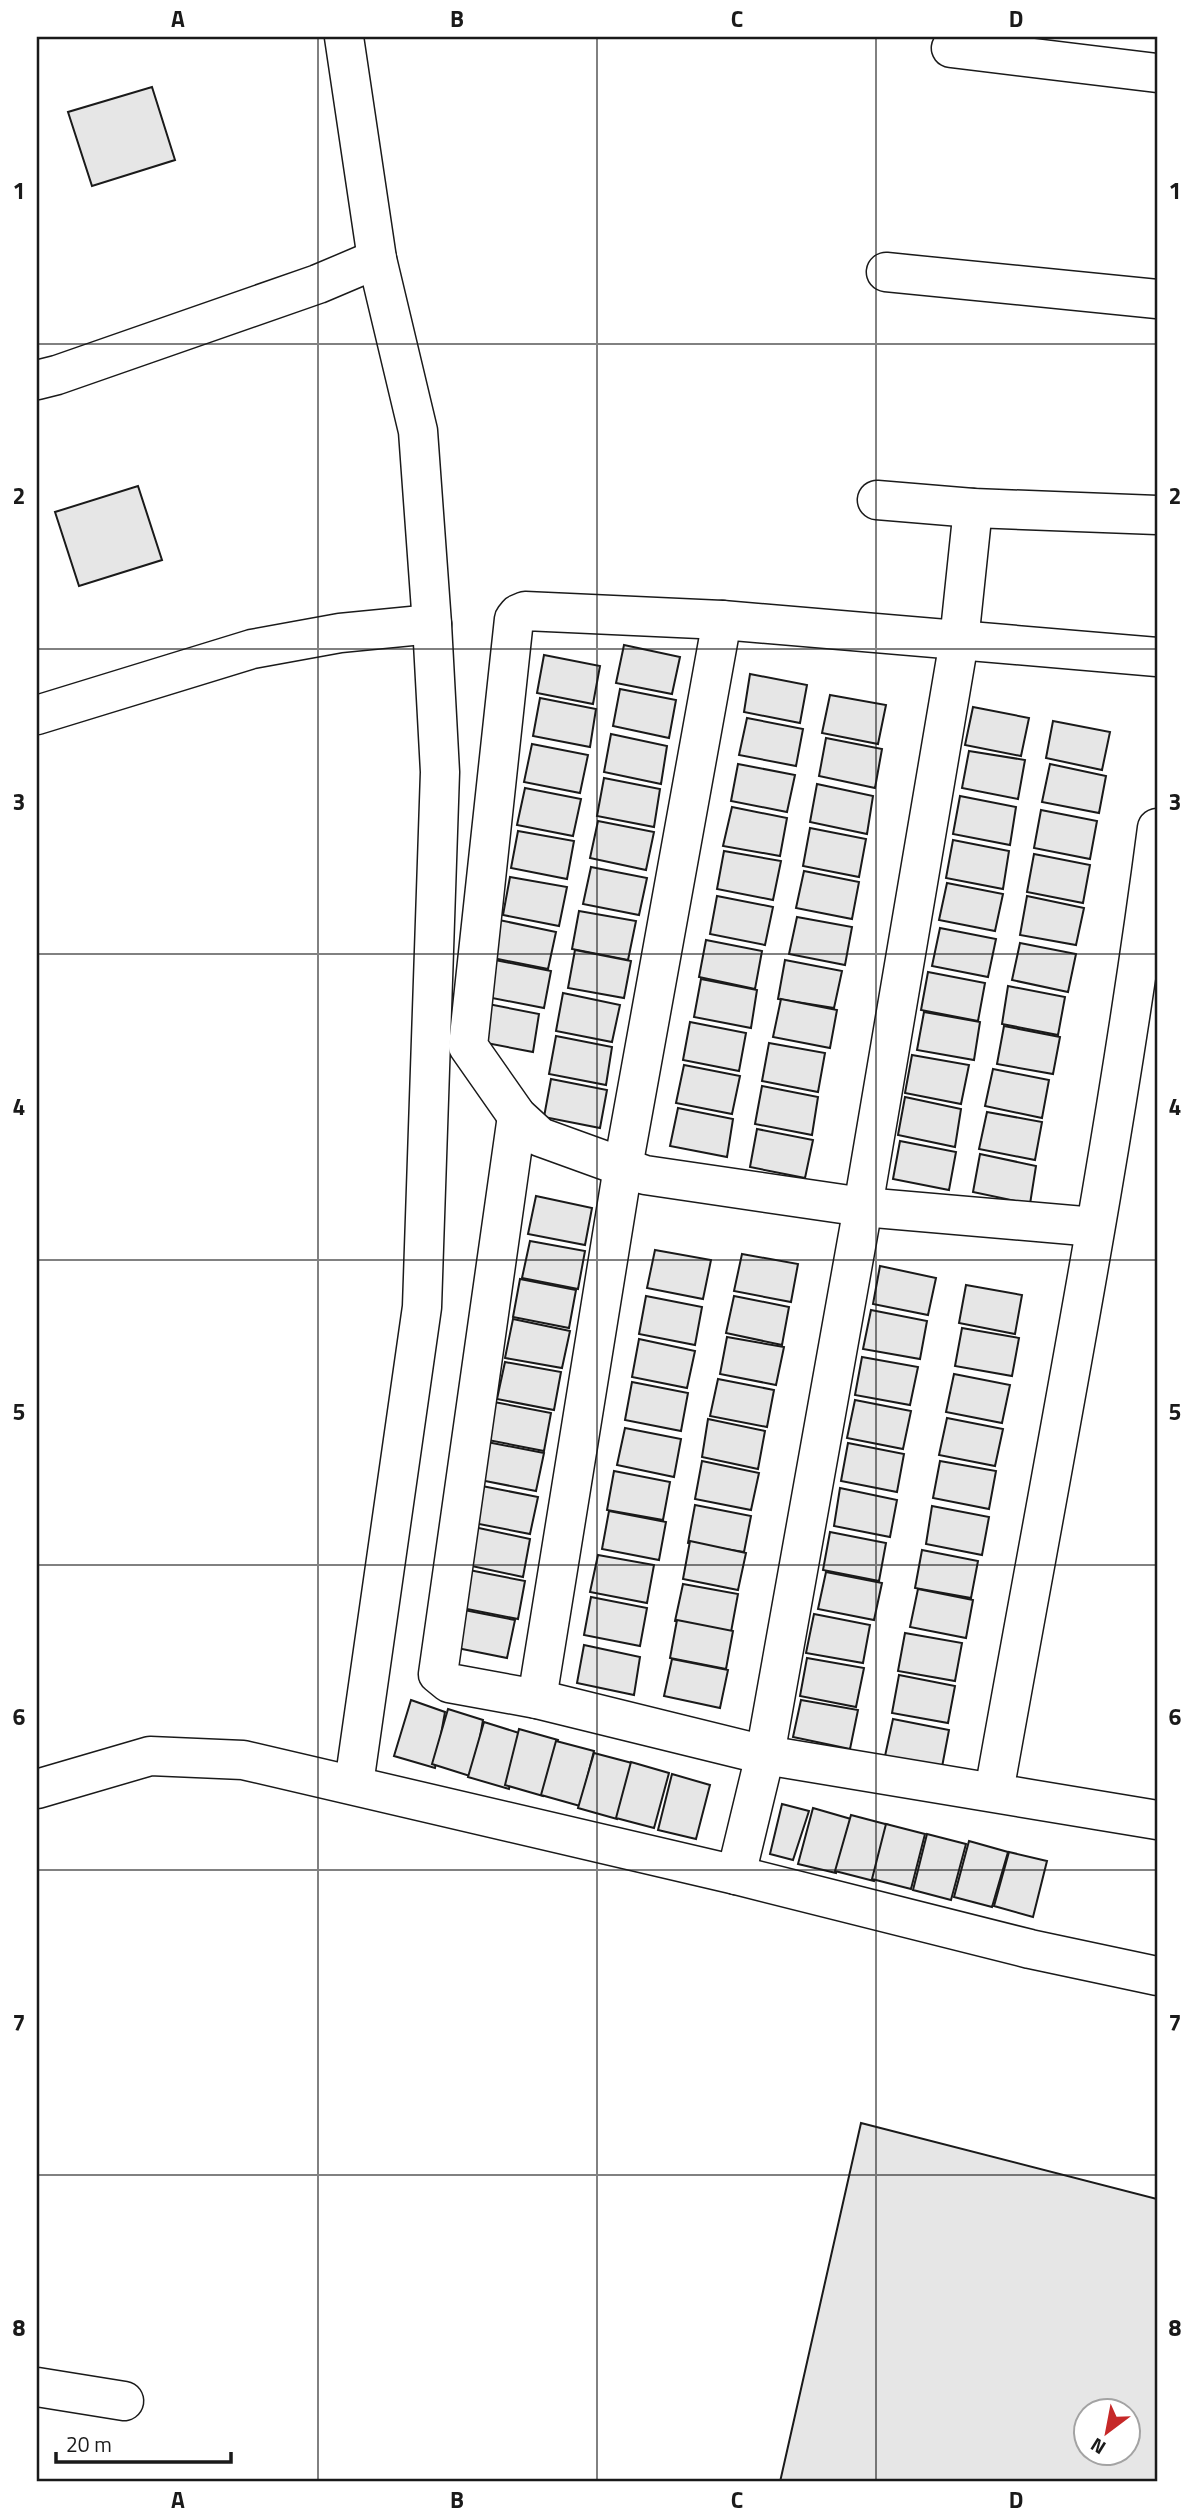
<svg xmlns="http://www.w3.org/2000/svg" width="1194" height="2519" viewBox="0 0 1194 2519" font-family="'Titillium Web',sans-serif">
  <rect width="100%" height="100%" fill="#fff"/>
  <g fill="#e6e6e6" stroke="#1a1a1a" stroke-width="2" fill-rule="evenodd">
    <path d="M 152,87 L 175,160 L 92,186 L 68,112 Z"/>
    <path d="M 138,486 L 162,560 L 79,586 L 55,512 Z"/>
    <path d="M 624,645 L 680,657 L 672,694 L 616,683 Z"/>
    <path d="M 544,655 L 600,666 L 593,704 L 537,693 Z"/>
    <path d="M 750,674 L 807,685 L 800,723 L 744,712 Z"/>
    <path d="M 620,689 L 676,700 L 669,738 L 613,726 Z"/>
    <path d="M 830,695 L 886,705 L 878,744 L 822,733 Z"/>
    <path d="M 540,698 L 596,709 L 590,747 L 533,736 Z"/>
    <path d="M 973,707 L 1029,718 L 1021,756 L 965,745 Z"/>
    <path d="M 747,718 L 803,729 L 796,766 L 739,755 Z"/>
    <path d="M 1053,721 L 1110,732 L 1102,770 L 1046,758 Z"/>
    <path d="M 611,734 L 667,746 L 661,784 L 604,772 Z"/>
    <path d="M 826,738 L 882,749 L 875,788 L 819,776 Z"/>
    <path d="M 532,744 L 588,755 L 580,793 L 524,782 Z"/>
    <path d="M 969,751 L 1025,760 L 1018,799 L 962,788 Z"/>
    <path d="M 738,764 L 795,775 L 787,812 L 731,801 Z"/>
    <path d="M 1050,764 L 1106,776 L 1099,813 L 1042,802 Z"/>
    <path d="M 604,778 L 660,789 L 654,827 L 597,816 Z"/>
    <path d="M 817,784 L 873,796 L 867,834 L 810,822 Z"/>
    <path d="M 525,788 L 581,799 L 573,836 L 517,825 Z"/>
    <path d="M 960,796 L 1016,807 L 1010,845 L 953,834 Z"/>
    <path d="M 732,807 L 787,818 L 780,856 L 723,846 Z"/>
    <path d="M 1041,810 L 1097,821 L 1090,859 L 1034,848 Z"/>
    <path d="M 598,821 L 654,832 L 646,870 L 590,858 Z"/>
    <path d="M 810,828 L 866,839 L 859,877 L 803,866 Z"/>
    <path d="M 518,831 L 574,841 L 567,879 L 511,868 Z"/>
    <path d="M 953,840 L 1009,851 L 1003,889 L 946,878 Z"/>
    <path d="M 724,851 L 781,861 L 773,900 L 717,889 Z"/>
    <path d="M 1034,854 L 1090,865 L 1083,903 L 1027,892 Z"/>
    <path d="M 591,867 L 647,878 L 639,915 L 583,904 Z"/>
    <path d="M 804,871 L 859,882 L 852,919 L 796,908 Z"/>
    <path d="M 510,877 L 567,887 L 559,926 L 503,915 Z"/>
    <path d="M 947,883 L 1003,894 L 995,931 L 939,920 Z"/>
    <path d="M 717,896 L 773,907 L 765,945 L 710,934 Z"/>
    <path d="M 1027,896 L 1084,908 L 1076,945 L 1020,935 Z"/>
    <path d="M 579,911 L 636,921 L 628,960 L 572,949 Z"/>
    <path d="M 797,917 L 852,927 L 845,965 L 789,954 Z"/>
    <path d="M 499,920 L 556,932 L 548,969 L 493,958 Z"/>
    <path d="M 940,928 L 996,939 L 988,977 L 932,966 Z"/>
    <path d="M 706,940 L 762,951 L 755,989 L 699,977 Z"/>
    <path d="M 1020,943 L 1076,954 L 1068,992 L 1012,980 Z"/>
    <path d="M 575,950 L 631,961 L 624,998 L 568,988 Z"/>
    <path d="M 495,960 L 551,971 L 544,1008 L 487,997 Z"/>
    <path d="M 785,960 L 842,971 L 834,1008 L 778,999 Z"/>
    <path d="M 928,972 L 985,983 L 978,1021 L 921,1010 Z"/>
    <path d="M 701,979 L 757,990 L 751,1028 L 694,1017 Z"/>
    <path d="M 1008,986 L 1065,997 L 1058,1035 L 1002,1024 Z"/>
    <path d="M 563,993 L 620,1005 L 612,1042 L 556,1031 Z"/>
    <path d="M 781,999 L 837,1010 L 830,1048 L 773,1037 Z"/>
    <path d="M 483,1003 L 539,1014 L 533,1052 L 476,1041 Z"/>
    <path d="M 924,1012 L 980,1022 L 974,1060 L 917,1050 Z"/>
    <path d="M 690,1022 L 746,1033 L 739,1071 L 683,1060 Z"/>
    <path d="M 1004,1026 L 1060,1037 L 1053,1074 L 997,1064 Z"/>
    <path d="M 556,1036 L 612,1047 L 606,1085 L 549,1074 Z"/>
    <path d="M 769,1043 L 825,1053 L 818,1092 L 762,1081 Z"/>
    <path d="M 912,1055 L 969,1065 L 961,1104 L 905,1093 Z"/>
    <path d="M 684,1065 L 740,1076 L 732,1114 L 676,1103 Z"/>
    <path d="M 993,1069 L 1049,1080 L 1042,1118 L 985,1106 Z"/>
    <path d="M 551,1079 L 607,1090 L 600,1128 L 544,1117 Z"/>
    <path d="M 762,1086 L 818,1097 L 812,1135 L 755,1124 Z"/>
    <path d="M 905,1097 L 961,1109 L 955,1147 L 898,1135 Z"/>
    <path d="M 678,1108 L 733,1119 L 727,1157 L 670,1146 Z"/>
    <path d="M 987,1112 L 1042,1122 L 1035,1160 L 979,1149 Z"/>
    <path d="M 757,1129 L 813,1140 L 805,1178 L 750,1167 Z"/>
    <path d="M 900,1141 L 956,1152 L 949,1190 L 893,1179 Z"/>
    <path d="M 980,1154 L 1036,1166 L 1030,1204 L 973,1192 Z"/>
    <path d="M 536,1196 L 592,1208 L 585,1245 L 528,1234 Z"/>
    <path d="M 530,1241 L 585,1251 L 578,1289 L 522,1278 Z"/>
    <path d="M 655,1250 L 711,1260 L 703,1299 L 647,1288 Z"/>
    <path d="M 742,1254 L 798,1264 L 791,1302 L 734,1291 Z"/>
    <path d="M 880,1266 L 936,1278 L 928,1315 L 873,1304 Z"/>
    <path d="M 520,1279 L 576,1290 L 569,1328 L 513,1317 Z"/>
    <path d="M 966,1285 L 1022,1295 L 1015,1334 L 959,1323 Z"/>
    <path d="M 646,1296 L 702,1307 L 695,1345 L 639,1334 Z"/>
    <path d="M 734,1296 L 789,1307 L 782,1345 L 726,1333 Z"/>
    <path d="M 871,1310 L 927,1321 L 920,1359 L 863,1349 Z"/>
    <path d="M 513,1319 L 570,1331 L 562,1368 L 505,1358 Z"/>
    <path d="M 962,1328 L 1019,1338 L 1012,1376 L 955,1366 Z"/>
    <path d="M 727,1337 L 784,1347 L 776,1385 L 720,1374 Z"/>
    <path d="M 639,1339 L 695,1351 L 687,1388 L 632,1377 Z"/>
    <path d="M 862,1357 L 918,1367 L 910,1405 L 855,1395 Z"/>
    <path d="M 505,1362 L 561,1372 L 554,1410 L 497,1399 Z"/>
    <path d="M 954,1374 L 1010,1385 L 1002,1423 L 946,1412 Z"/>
    <path d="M 718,1379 L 774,1390 L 767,1427 L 710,1416 Z"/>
    <path d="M 632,1382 L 688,1393 L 681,1431 L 625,1420 Z"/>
    <path d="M 855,1400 L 911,1411 L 903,1449 L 847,1438 Z"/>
    <path d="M 494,1402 L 551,1413 L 544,1451 L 488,1440 Z"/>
    <path d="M 947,1418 L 1003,1429 L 995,1466 L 939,1455 Z"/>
    <path d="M 708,1419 L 765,1431 L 758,1469 L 702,1457 Z"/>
    <path d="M 625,1428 L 681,1439 L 674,1477 L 617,1465 Z"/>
    <path d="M 487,1442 L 544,1453 L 536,1491 L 480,1480 Z"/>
    <path d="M 848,1443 L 904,1454 L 897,1492 L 841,1481 Z"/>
    <path d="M 702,1461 L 759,1473 L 751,1510 L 695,1499 Z"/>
    <path d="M 940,1461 L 996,1471 L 989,1509 L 933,1498 Z"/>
    <path d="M 614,1471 L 670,1482 L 663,1520 L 607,1510 Z"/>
    <path d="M 482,1486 L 538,1497 L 530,1534 L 474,1523 Z"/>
    <path d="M 840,1488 L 897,1500 L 890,1537 L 834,1526 Z"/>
    <path d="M 695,1505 L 751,1516 L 744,1552 L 688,1543 Z"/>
    <path d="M 932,1506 L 989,1517 L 982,1555 L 926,1544 Z"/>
    <path d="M 609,1511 L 666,1522 L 659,1560 L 602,1549 Z"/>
    <path d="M 474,1527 L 530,1539 L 523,1577 L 467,1565 Z"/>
    <path d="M 830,1532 L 886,1543 L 879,1581 L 823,1570 Z"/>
    <path d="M 690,1541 L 746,1553 L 738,1590 L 683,1579 Z"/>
    <path d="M 922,1550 L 978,1561 L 971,1598 L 915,1588 Z"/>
    <path d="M 598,1555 L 654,1565 L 647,1603 L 590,1592 Z"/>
    <path d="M 469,1570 L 525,1581 L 518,1619 L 462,1608 Z"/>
    <path d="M 826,1572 L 882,1583 L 874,1620 L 818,1609 Z"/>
    <path d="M 683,1584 L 738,1594 L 731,1632 L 675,1621 Z"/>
    <path d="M 918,1589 L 973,1600 L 966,1638 L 910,1627 Z"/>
    <path d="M 591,1597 L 647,1608 L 640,1646 L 584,1635 Z"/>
    <path d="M 459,1609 L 515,1620 L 507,1658 L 452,1647 Z"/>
    <path d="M 814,1614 L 870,1625 L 863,1663 L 806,1653 Z"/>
    <path d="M 677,1620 L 733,1631 L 726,1669 L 670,1658 Z"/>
    <path d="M 905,1633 L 962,1643 L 955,1681 L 898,1671 Z"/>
    <path d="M 584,1645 L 640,1657 L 634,1695 L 577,1683 Z"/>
    <path d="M 807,1658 L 864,1668 L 856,1707 L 800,1696 Z"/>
    <path d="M 672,1659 L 728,1670 L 720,1708 L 664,1696 Z"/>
    <path d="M 899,1675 L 955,1686 L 948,1723 L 892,1713 Z"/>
    <path d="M 411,1700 L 445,1712 L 435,1768 L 394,1756 Z"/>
    <path d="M 801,1700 L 858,1710 L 850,1749 L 793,1737 Z"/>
    <path d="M 448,1709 L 483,1720 L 473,1777 L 432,1764 Z"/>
    <path d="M 893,1719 L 949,1730 L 942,1767 L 885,1756 Z"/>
    <path d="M 484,1722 L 519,1733 L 509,1789 L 468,1777 Z"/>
    <path d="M 519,1729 L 558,1740 L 543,1796 L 505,1785 Z"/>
    <path d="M 556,1741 L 594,1751 L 580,1806 L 541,1795 Z"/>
    <path d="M 594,1753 L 632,1763 L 617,1819 L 578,1808 Z"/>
    <path d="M 631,1762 L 669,1773 L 654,1828 L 616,1818 Z"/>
    <path d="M 672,1774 L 710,1785 L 696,1839 L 658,1830 Z"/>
    <path d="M 782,1804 L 809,1811 L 793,1860 L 770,1854 Z"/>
    <path d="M 813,1808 L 851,1819 L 836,1873 L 798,1864 Z"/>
    <path d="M 851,1815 L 889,1825 L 874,1881 L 835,1871 Z"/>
    <path d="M 886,1824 L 925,1834 L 911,1889 L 872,1879 Z"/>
    <path d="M 927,1834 L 966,1844 L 951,1900 L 913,1890 Z"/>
    <path d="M 969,1841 L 1008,1852 L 992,1907 L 954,1897 Z"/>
    <path d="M 1009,1852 L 1047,1861 L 1033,1917 L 994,1906 Z"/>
    <path d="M 861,2123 L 1157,2199 L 1157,2482 L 780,2482 ZM 1086,2410 L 1128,2410 L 1128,2452 L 1086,2452 Z"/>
  </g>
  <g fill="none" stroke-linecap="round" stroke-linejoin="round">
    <g stroke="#1a1a1a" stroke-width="41">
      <g id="minor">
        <path d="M 344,37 L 377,259 L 418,431 L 432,624 L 440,772 L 422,1307 L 354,1784"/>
        <path d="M 951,48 L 1157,73"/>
        <path d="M 886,272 L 1157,299"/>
        <path d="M 37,380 L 57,375 L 318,284 L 377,259"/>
        <path d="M 877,500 L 973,508 L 1157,515"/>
        <path d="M 37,715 L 252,649 L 340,633 L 432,624"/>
        <path d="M 517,1116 L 438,1674 L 449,1683 L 537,1699 L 765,1755 L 1157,1820"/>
        <path d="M 1095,1227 L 863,1207 L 645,1175 L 540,1137 L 517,1116 L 468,1046 L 514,619 L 518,614 L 525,611 L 722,620 L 1157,657"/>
        <path d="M 537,1699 L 623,1167 L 722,620"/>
        <path d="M 37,1789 L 150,1756 L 243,1760 L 736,1875 L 1030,1949 L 1157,1976"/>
        <path d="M 994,1792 C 1051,1471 1115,1151 1157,828"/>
        <path d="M 736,1875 L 765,1755 L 863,1207 L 959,641 L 973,508"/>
        <path d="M 37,2387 L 124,2401"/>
      </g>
    </g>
    <use href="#minor" stroke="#fff" stroke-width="38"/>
  </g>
  <path fill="none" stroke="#1a1a1a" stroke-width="2" stroke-opacity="0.55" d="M 318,37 L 318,2482M 597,37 L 597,2482M 876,37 L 876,2482M 37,344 L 1157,344M 37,649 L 1157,649M 37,954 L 1157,954M 37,1260 L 1157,1260M 37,1565 L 1157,1565M 37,1870 L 1157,1870M 37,2175 L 1157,2175"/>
  <rect width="1194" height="2519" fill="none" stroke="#ffffff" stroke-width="77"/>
  <g transform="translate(1107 2432) rotate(212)"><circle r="33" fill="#ffffff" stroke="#a3a3a3" stroke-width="2"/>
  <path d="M0-5L12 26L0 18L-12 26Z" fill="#c62828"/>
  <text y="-10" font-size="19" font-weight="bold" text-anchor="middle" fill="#1a1a1a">N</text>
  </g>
  <path d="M56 2452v10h175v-10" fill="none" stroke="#1a1a1a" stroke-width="3.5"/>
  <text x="66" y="2452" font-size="21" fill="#1a1a1a" stroke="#ffffff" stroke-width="5" paint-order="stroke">20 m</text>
  <rect x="38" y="38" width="1118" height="2442" fill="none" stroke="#1a1a1a" stroke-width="2.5"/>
  <g font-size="23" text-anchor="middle" font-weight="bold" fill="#1a1a1a">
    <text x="178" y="27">A</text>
    <text x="457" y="27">B</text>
    <text x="737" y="27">C</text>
    <text x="1016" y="27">D</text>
    <text x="19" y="199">1</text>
    <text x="1175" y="199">1</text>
    <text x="19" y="504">2</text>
    <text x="1175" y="504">2</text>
    <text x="19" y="810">3</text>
    <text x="1175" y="810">3</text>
    <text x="19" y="1115">4</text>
    <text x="1175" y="1115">4</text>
    <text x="19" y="1420">5</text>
    <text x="1175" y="1420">5</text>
    <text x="19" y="1725">6</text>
    <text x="1175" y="1725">6</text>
    <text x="19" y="2031">7</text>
    <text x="1175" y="2031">7</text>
    <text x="19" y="2336">8</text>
    <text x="1175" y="2336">8</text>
    <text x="178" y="2508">A</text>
    <text x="457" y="2508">B</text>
    <text x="737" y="2508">C</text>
    <text x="1016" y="2508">D</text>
  </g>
</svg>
